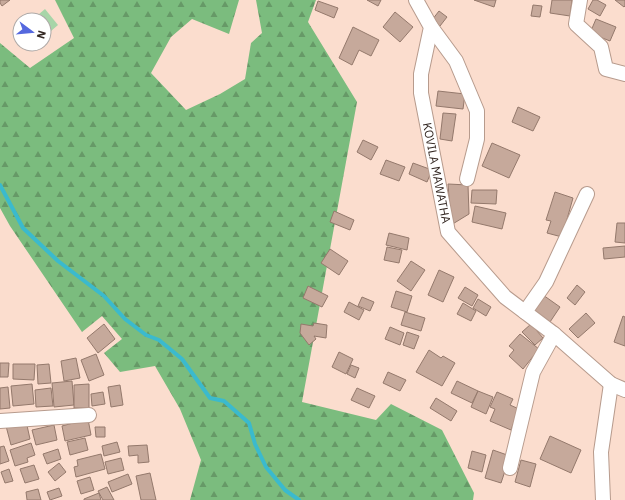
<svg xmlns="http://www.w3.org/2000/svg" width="625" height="500" viewBox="0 0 625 500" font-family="'IBM Plex Sans',sans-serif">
  <defs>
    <pattern id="forest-firs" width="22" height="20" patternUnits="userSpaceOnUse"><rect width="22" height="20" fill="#7bbc7e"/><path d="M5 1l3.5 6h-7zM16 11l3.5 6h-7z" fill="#669967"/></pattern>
  </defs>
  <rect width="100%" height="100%" fill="#fbddce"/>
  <path fill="url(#forest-firs)" d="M 55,0 L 239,0 L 229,34 L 192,19 L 171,37 L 151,73 L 186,110 L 220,94 L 245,79 L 251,43 L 262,33 L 256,0 L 316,0 L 308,22 L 357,102 L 302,402 L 376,420 L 391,404 L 442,430 L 474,493 L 473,500 L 190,500 L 201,460 L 180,409 L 155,366 L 120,372 L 104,353 L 122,339 L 102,316 L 82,332 L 10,226 L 0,208 L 0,43 L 30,68 L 74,38 Z"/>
  <path fill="#a7d5a8" d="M 45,9 L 58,25 L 44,37 L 44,20 L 32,20 Z"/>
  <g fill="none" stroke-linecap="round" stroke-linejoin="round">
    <path stroke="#3bbacd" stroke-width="4" d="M 0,185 L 23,228 L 58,261 L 104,296 L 125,319 L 146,335 L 159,340 L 182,359 L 210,398 L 224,401 L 249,423 L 255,444 L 266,467 L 285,490 L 299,500"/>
  </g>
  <g fill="#c6a99b" stroke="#94796c">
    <path d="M 0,0 L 10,0 L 2,6 L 0,3 Z"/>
    <path d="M 367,0 L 381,0 L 378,6 Z"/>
    <path d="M 474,0 L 496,0 L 494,7 Z"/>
    <path d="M 552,0 L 572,0 L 570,16 L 550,13 Z"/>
    <path d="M 593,0 L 597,0 L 606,5 L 600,16 L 588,9 Z"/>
    <path d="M 615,0 L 625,0 L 625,6 L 624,7 Z"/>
    <path d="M 318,1 L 338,8 L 334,18 L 315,10 Z"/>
    <path d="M 533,5 L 542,6 L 540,17 L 531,16 Z"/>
    <path d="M 439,11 L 447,17 L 440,26 L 432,20 Z"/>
    <path d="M 395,12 L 413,27 L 400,42 L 383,27 Z"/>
    <path d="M 596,19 L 616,27 L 610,41 L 590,33 Z"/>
    <path d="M 353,27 L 379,40 L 371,56 L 359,50 L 352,65 L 339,58 Z"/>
    <path d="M 438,91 L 465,94 L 463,109 L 436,106 Z"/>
    <path d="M 518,107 L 540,117 L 533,131 L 512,122 Z"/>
    <path d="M 443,113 L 456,114 L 452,141 L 440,139 Z"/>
    <path d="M 363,140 L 378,147 L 371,160 L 357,152 Z"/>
    <path d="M 492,143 L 520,155 L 509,178 L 482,166 Z"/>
    <path d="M 386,160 L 405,167 L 399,181 L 380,174 Z"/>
    <path d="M 413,163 L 432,170 L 427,182 L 409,174 Z"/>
    <path d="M 448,184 L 468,185 L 469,214 L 451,225 Z"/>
    <path d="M 472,190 L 497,190 L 496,204 L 471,203 Z"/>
    <path d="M 555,192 L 573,198 L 562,237 L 547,233 L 551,221 L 546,220 Z"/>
    <path d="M 475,206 L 506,213 L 502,229 L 472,222 Z"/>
    <path d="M 334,211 L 354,220 L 350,230 L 330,222 Z"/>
    <path d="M 617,223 L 625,223 L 625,243 L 615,242 Z"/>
    <path d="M 389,233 L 409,238 L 407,250 L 386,245 Z"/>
    <path d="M 625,246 L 625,257 L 604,259 L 603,248 Z"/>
    <path d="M 387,247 L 402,250 L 399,263 L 384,260 Z"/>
    <path d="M 330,249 L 348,261 L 339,275 L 321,263 Z"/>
    <path d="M 411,261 L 425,270 L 411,291 L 397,281 Z"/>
    <path d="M 439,270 L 454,277 L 443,302 L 428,295 Z"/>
    <path d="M 577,285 L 585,292 L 575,305 L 567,298 Z"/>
    <path d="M 308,286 L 328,296 L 322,307 L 303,298 Z"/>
    <path d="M 465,287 L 478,295 L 472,306 L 458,298 Z"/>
    <path d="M 396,291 L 412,296 L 407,312 L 391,307 Z"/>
    <path d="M 543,295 L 560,307 L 550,322 L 533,311 Z"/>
    <path d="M 362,297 L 374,302 L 370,311 L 358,306 Z"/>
    <path d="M 478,299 L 491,307 L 486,316 L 473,308 Z"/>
    <path d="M 349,302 L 364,310 L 359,320 L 344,312 Z"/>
    <path d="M 463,303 L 476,311 L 471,321 L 457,314 Z"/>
    <path d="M 405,312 L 425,318 L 421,331 L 401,325 Z"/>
    <path d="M 586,313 L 595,323 L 578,338 L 569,329 Z"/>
    <path d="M 623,316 L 625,317 L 625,346 L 614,342 Z"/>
    <path d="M 314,323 L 327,325 L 326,338 L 314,336 L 316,339 L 309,345 L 300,333 L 301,324 L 313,326 Z"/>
    <path d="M 104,324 L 115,339 L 98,353 L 87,338 Z"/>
    <path d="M 531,324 L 543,338 L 535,345 L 522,332 Z"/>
    <path d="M 390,327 L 404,333 L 400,345 L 385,339 Z"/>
    <path d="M 407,332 L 419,336 L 414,349 L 403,345 Z"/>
    <path d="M 520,334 L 539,349 L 523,369 L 509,356 L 514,350 L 509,346 Z"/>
    <path d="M 429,350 L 441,358 L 443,356 L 455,363 L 442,386 L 416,372 Z"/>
    <path d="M 339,352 L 353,359 L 346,374 L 332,367 Z"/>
    <path d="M 96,354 L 104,375 L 89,381 L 81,360 Z"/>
    <path d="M 76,358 L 80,378 L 64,381 L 61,361 Z"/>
    <path d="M 0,363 L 9,363 L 8,377 L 0,377 Z"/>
    <path d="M 13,364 L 35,364 L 34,380 L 13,379 Z"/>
    <path d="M 49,364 L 51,383 L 38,384 L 37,365 Z"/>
    <path d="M 351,365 L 359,368 L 355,378 L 347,374 Z"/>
    <path d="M 388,372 L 406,380 L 400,391 L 383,383 Z"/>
    <path d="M 72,381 L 74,405 L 54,407 L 52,383 Z"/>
    <path d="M 457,381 L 478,391 L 472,403 L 451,393 Z"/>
    <path d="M 32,384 L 34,404 L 13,406 L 11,386 Z"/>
    <path d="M 89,384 L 89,408 L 74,408 L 74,385 Z"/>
    <path d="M 120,385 L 123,405 L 111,407 L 108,387 Z"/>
    <path d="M 8,387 L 10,408 L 0,409 L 0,388 Z"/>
    <path d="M 51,388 L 53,406 L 36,407 L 35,390 Z"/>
    <path d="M 357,388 L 375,396 L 369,408 L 351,400 Z"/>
    <path d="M 478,391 L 493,397 L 486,414 L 471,407 Z"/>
    <path d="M 103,392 L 105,404 L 92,406 L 91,394 Z"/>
    <path d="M 497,392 L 513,399 L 510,405 L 519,409 L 511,430 L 490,421 L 495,409 L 490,407 Z"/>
    <path d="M 436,398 L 457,411 L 451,421 L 430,408 Z"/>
    <path d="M 88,419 L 91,435 L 65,441 L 62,426 Z"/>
    <path d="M 26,421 L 30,439 L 11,445 L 6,426 Z"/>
    <path d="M 54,425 L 57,440 L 36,445 L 32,430 Z"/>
    <path d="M 95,427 L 105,427 L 105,437 L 96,437 Z"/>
    <path d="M 550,436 L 581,450 L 571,473 L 540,459 Z"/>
    <path d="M 85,438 L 88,450 L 70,455 L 67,442 Z"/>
    <path d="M 117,442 L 120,452 L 104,456 L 102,446 Z"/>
    <path d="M 31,443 L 35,455 L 27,458 L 28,462 L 15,466 L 10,450 Z"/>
    <path d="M 147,445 L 149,462 L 138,463 L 138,455 L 129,456 L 128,446 Z"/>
    <path d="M 4,446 L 9,461 L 0,464 L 0,447 Z"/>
    <path d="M 58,449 L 61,459 L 47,464 L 43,454 Z"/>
    <path d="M 493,450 L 510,456 L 501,483 L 485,478 Z"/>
    <path d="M 472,451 L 486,455 L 482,472 L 468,468 Z"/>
    <path d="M 101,454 L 105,469 L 76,477 L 74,467 L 78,466 L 77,460 Z"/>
    <path d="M 121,458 L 124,470 L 108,474 L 105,462 Z"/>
    <path d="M 521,460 L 536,464 L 530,487 L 515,482 Z"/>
    <path d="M 59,463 L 66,472 L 55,481 L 48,472 Z"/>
    <path d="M 34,465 L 39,479 L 25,483 L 20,469 Z"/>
    <path d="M 9,469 L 13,481 L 5,483 L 1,472 Z"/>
    <path d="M 150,473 L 156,500 L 141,500 L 136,476 Z"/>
    <path d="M 128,474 L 132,484 L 112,492 L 108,482 Z"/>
    <path d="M 90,477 L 94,490 L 81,494 L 77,481 Z"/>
    <path d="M 107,487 L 114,500 L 103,500 L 98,491 Z"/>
    <path d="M 59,488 L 62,496 L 50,500 L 47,492 Z"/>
    <path d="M 38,489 L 41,500 L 27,500 L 26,492 Z"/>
    <path d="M 99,493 L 101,500 L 84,500 L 84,499 Z"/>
  </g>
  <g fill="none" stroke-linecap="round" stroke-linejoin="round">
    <g stroke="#b79b8d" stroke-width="16">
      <g id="minor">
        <path d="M 416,0 L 431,27 L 421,74 L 421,93 L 448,232 L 505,297 L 554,334 L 611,384 L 625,390"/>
        <path d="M 580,0 L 576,24 L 601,47 L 606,69 L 625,74"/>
        <path d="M 431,27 L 456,61 L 477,111 L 477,139 L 467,179"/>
        <path d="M 525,312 L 546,282 L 587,194"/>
        <path d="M 0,421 L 89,415"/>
        <path d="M 510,468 L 533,372 L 554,334"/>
        <path d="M 603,500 L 601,452 L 611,384"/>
      </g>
    </g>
    <use href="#minor" stroke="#fff" stroke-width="14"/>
  </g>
  <g text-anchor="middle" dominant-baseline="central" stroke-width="3.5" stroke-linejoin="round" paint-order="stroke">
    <g font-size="12" fill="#342823" stroke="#fff">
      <text transform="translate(437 173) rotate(79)">KOVILA MAWATHA</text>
    </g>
  </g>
  <g transform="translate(32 32) rotate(106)"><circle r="19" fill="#ffffff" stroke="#aea9a7"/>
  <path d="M0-3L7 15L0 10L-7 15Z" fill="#5568de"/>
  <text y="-6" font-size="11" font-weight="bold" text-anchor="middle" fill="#342823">N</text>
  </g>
</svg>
